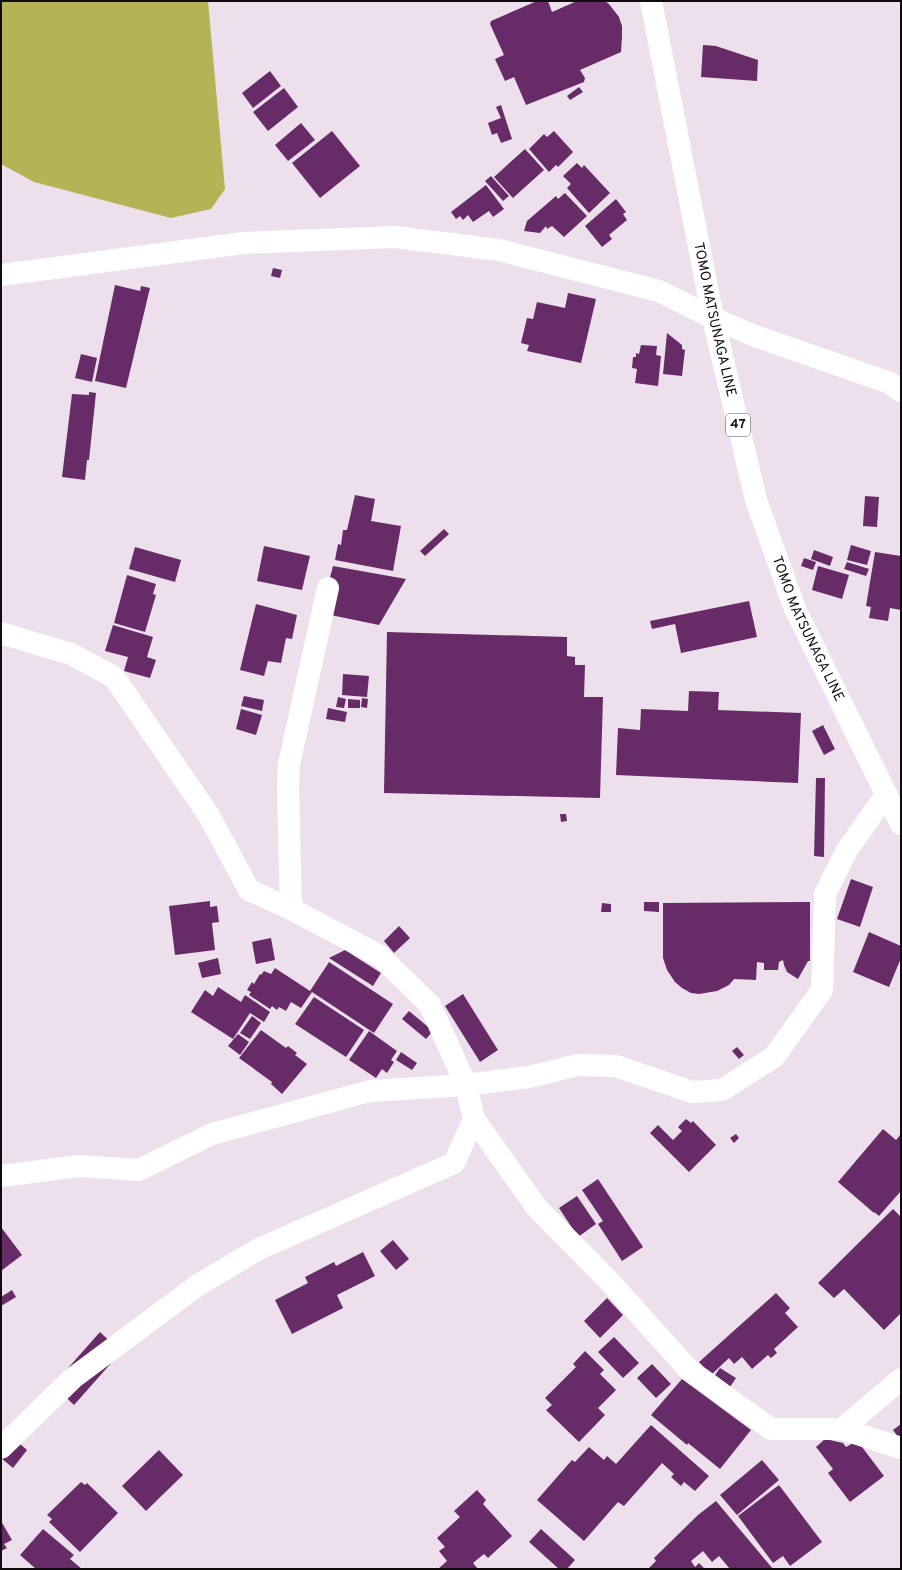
<svg xmlns="http://www.w3.org/2000/svg" width="902" height="1570" viewBox="0 0 902 1570" font-family="Overpass,sans-serif">
  <rect width="100%" height="100%" fill="#ede0ec"/>
  <path fill="#b5b355" d="M 1,1 L 208,1 L 225,189 L 211,209 L 171,218 L 34,182 L 1,164 Z"/>
  <g fill="#672c67">
    <path d="M 537,1 L 548,1 L 552,12 L 577,1 L 605,1 L 609,4 L 619,17 L 622,26 L 622,37 L 621,52 L 580,70 L 585,78 L 584,82 L 526,105 L 514,77 L 505,81 L 495,59 L 504,55 L 490,24 L 491,21 Z"/>
    <path d="M 703,45 L 716,46 L 758,60 L 757,81 L 701,77 Z"/>
    <path d="M 270,71 L 281,86 L 253,108 L 242,93 Z"/>
    <path d="M 579,87 L 583,92 L 570,100 L 567,96 Z"/>
    <path d="M 284,88 L 298,107 L 268,131 L 253,112 Z"/>
    <path d="M 501,105 L 512,139 L 501,143 L 497,133 L 492,135 L 488,123 L 501,118 L 496,107 Z"/>
    <path d="M 301,123 L 315,140 L 288,161 L 275,145 Z"/>
    <path d="M 332,131 L 360,166 L 320,198 L 292,163 Z"/>
    <path d="M 554,131 L 573,152 L 558,167 L 556,165 L 549,172 L 529,149 L 544,134 L 547,137 Z"/>
    <path d="M 525,149 L 544,170 L 513,198 L 494,177 Z"/>
    <path d="M 577,163 L 582,168 L 584,165 L 610,193 L 589,213 L 567,188 L 571,184 L 563,176 Z"/>
    <path d="M 491,176 L 509,196 L 503,201 L 485,181 Z"/>
    <path d="M 486,185 L 504,209 L 493,217 L 489,211 L 473,222 L 468,215 L 463,220 L 460,216 L 456,219 L 451,212 Z"/>
    <path d="M 565,193 L 587,216 L 564,237 L 552,226 L 547,229 L 546,226 L 540,233 L 524,231 L 527,221 L 556,196 L 558,199 Z"/>
    <path d="M 616,199 L 626,212 L 623,214 L 627,220 L 609,235 L 612,239 L 602,247 L 585,226 Z"/>
    <path d="M 273,268 L 282,270 L 280,278 L 271,276 Z"/>
    <path d="M 115,285 L 140,291 L 141,286 L 150,288 L 126,388 L 95,381 Z"/>
    <path d="M 568,293 L 596,299 L 581,363 L 527,351 L 529,345 L 521,343 L 527,318 L 533,319 L 537,302 L 565,308 Z"/>
    <path d="M 667,333 L 682,345 L 682,349 L 685,350 L 682,376 L 663,374 Z"/>
    <path d="M 641,345 L 657,346 L 656,355 L 661,356 L 658,386 L 635,383 L 637,369 L 632,368 L 633,357 L 636,357 L 636,353 L 639,354 Z"/>
    <path d="M 81,354 L 97,358 L 92,382 L 75,378 Z"/>
    <path d="M 89,392 L 96,393 L 89,460 L 87,460 L 85,480 L 62,477 L 72,394 L 89,395 Z"/>
    <path d="M 355,495 L 375,499 L 371,521 L 401,526 L 393,571 L 335,560 L 338,544 L 341,545 L 343,530 L 347,530 Z"/>
    <path d="M 865,496 L 879,497 L 877,527 L 863,526 Z"/>
    <path d="M 444,529 L 449,534 L 425,556 L 420,551 Z"/>
    <path d="M 851,545 L 871,551 L 867,565 L 847,560 Z"/>
    <path d="M 264,546 L 310,556 L 302,590 L 257,581 Z"/>
    <path d="M 135,547 L 181,560 L 175,582 L 129,569 Z"/>
    <path d="M 814,550 L 833,557 L 830,566 L 811,559 Z"/>
    <path d="M 875,552 L 901,556 L 901,610 L 890,608 L 888,621 L 869,618 L 871,607 L 866,606 Z"/>
    <path d="M 804,558 L 816,562 L 813,570 L 801,566 Z"/>
    <path d="M 847,562 L 869,569 L 866,576 L 844,569 Z"/>
    <path d="M 333,566 L 406,579 L 379,625 L 321,613 Z"/>
    <path d="M 818,566 L 849,575 L 842,599 L 812,590 Z"/>
    <path d="M 127,575 L 156,584 L 153,594 L 156,595 L 145,632 L 114,623 Z"/>
    <path d="M 749,601 L 757,637 L 681,653 L 675,624 L 652,629 L 650,621 Z"/>
    <path d="M 256,604 L 297,615 L 292,639 L 286,638 L 281,663 L 268,661 L 264,676 L 240,670 Z"/>
    <path d="M 113,625 L 153,637 L 147,657 L 156,660 L 150,678 L 124,671 L 128,657 L 105,651 Z"/>
    <path d="M 387,632 L 567,637 L 567,656 L 575,657 L 575,665 L 585,665 L 584,697 L 603,697 L 600,798 L 384,793 Z"/>
    <path d="M 343,674 L 369,676 L 367,697 L 342,695 Z"/>
    <path d="M 689,691 L 719,692 L 718,710 L 801,713 L 798,783 L 616,775 L 618,728 L 640,730 L 641,709 L 688,711 Z"/>
    <path d="M 244,696 L 264,700 L 262,711 L 241,706 Z"/>
    <path d="M 338,697 L 346,699 L 344,708 L 336,707 Z"/>
    <path d="M 362,698 L 368,699 L 367,708 L 361,707 Z"/>
    <path d="M 348,699 L 360,700 L 360,708 L 348,708 Z"/>
    <path d="M 328,708 L 347,712 L 345,722 L 326,719 Z"/>
    <path d="M 241,709 L 262,715 L 256,735 L 236,729 Z"/>
    <path d="M 823,725 L 835,749 L 824,755 L 812,731 Z"/>
    <path d="M 816,778 L 825,778 L 824,857 L 814,856 Z"/>
    <path d="M 560,814 L 566,814 L 567,821 L 561,822 Z"/>
    <path d="M 851,879 L 873,887 L 860,927 L 837,919 Z"/>
    <path d="M 210,901 L 210,907 L 217,906 L 219,922 L 212,923 L 215,950 L 175,955 L 169,906 Z"/>
    <path d="M 644,902 L 659,902 L 659,912 L 644,911 Z"/>
    <path d="M 810,902 L 810,961 L 808,961 L 798,979 L 787,972 L 784,965 L 783,960 L 779,962 L 778,970 L 764,970 L 764,963 L 757,962 L 756,980 L 734,979 L 729,985 L 717,991 L 699,994 L 691,993 L 682,988 L 675,982 L 667,970 L 663,958 L 663,903 Z"/>
    <path d="M 602,903 L 611,904 L 611,912 L 601,912 Z"/>
    <path d="M 399,926 L 410,938 L 394,953 L 384,941 Z"/>
    <path d="M 869,932 L 901,946 L 901,958 L 889,987 L 853,972 Z"/>
    <path d="M 271,938 L 275,960 L 256,964 L 252,942 Z"/>
    <path d="M 345,950 L 381,973 L 373,986 L 329,958 Z"/>
    <path d="M 218,958 L 221,974 L 202,978 L 198,963 Z"/>
    <path d="M 329,962 L 393,1004 L 374,1033 L 312,992 L 301,1008 L 291,1002 L 286,1011 L 279,1007 L 277,1010 L 272,1006 L 270,1009 L 249,995 L 251,992 L 247,990 L 252,982 L 254,984 L 260,974 L 261,975 L 264,971 L 271,974 L 275,968 L 310,991 Z"/>
    <path d="M 218,987 L 241,1002 L 245,995 L 270,1012 L 264,1022 L 250,1013 L 233,1039 L 191,1012 L 205,990 L 213,996 Z"/>
    <path d="M 463,994 L 498,1050 L 480,1062 L 445,1006 Z"/>
    <path d="M 314,997 L 364,1030 L 346,1057 L 295,1024 Z"/>
    <path d="M 409,1011 L 433,1031 L 426,1039 L 402,1019 Z"/>
    <path d="M 252,1016 L 261,1023 L 250,1039 L 240,1033 Z"/>
    <path d="M 261,1030 L 286,1048 L 288,1046 L 297,1053 L 295,1055 L 307,1064 L 282,1094 L 271,1084 L 272,1082 L 239,1058 Z"/>
    <path d="M 369,1031 L 397,1051 L 391,1060 L 394,1062 L 387,1073 L 382,1069 L 376,1078 L 349,1060 Z"/>
    <path d="M 238,1034 L 249,1042 L 240,1055 L 228,1046 Z"/>
    <path d="M 737,1047 L 744,1055 L 739,1059 L 732,1051 Z"/>
    <path d="M 401,1052 L 417,1063 L 412,1070 L 396,1060 Z"/>
    <path d="M 686,1119 L 691,1123 L 693,1121 L 716,1145 L 689,1172 L 650,1133 L 658,1125 L 673,1140 L 682,1131 L 678,1127 Z"/>
    <path d="M 883,1129 L 896,1140 L 901,1134 L 901,1191 L 879,1216 L 874,1212 L 874,1213 L 838,1182 Z"/>
    <path d="M 736,1134 L 739,1138 L 734,1143 L 730,1138 Z"/>
    <path d="M 598,1179 L 643,1247 L 622,1261 L 598,1224 L 603,1221 L 582,1190 Z"/>
    <path d="M 577,1196 L 596,1224 L 578,1237 L 559,1208 Z"/>
    <path d="M 893,1209 L 901,1217 L 901,1313 L 884,1330 L 844,1289 L 834,1298 L 818,1283 Z"/>
    <path d="M 1,1227 L 22,1255 L 1,1271 Z"/>
    <path d="M 393,1240 L 409,1259 L 396,1270 L 380,1251 Z"/>
    <path d="M 363,1252 L 375,1276 L 337,1295 L 343,1308 L 292,1334 L 275,1300 L 308,1283 L 305,1277 L 334,1262 L 336,1266 Z"/>
    <path d="M 12,1290 L 16,1297 L 1,1306 L 1,1297 Z"/>
    <path d="M 776,1293 L 790,1308 L 785,1313 L 798,1327 L 774,1349 L 777,1353 L 771,1358 L 768,1355 L 752,1369 L 742,1357 L 734,1364 L 729,1358 L 711,1375 L 699,1362 Z"/>
    <path d="M 607,1298 L 623,1315 L 600,1338 L 584,1321 Z"/>
    <path d="M 100,1332 L 121,1352 L 74,1405 L 53,1385 Z"/>
    <path d="M 614,1337 L 639,1363 L 623,1378 L 598,1352 Z"/>
    <path d="M 585,1351 L 604,1370 L 600,1374 L 616,1390 L 598,1408 L 605,1415 L 579,1442 L 546,1410 L 552,1405 L 545,1398 L 576,1367 L 573,1364 Z"/>
    <path d="M 652,1364 L 671,1384 L 656,1398 L 637,1378 Z"/>
    <path d="M 720,1368 L 736,1378 L 730,1387 L 715,1375 Z"/>
    <path d="M 682,1379 L 751,1430 L 720,1469 L 688,1443 L 687,1445 L 651,1415 Z"/>
    <path d="M 901,1424 L 901,1441 L 893,1430 Z"/>
    <path d="M 651,1425 L 709,1476 L 695,1491 L 684,1482 L 681,1486 L 671,1477 L 674,1474 L 662,1463 L 624,1506 L 618,1502 L 584,1541 L 537,1500 L 572,1460 L 575,1462 L 589,1447 L 604,1460 L 607,1456 L 616,1464 Z"/>
    <path d="M 12,1437 L 27,1450 L 13,1468 L 1,1458 Z"/>
    <path d="M 825,1439 L 843,1443 L 846,1447 L 853,1443 L 863,1446 L 862,1447 L 884,1476 L 850,1502 L 828,1473 L 833,1469 L 816,1447 Z"/>
    <path d="M 159,1450 L 183,1475 L 146,1511 L 122,1486 Z"/>
    <path d="M 762,1460 L 779,1480 L 737,1515 L 720,1495 Z"/>
    <path d="M 81,1482 L 85,1485 L 87,1483 L 118,1513 L 80,1552 L 49,1522 L 52,1519 L 47,1515 Z"/>
    <path d="M 779,1485 L 822,1542 L 790,1566 L 783,1556 L 773,1563 L 738,1516 Z"/>
    <path d="M 477,1490 L 486,1500 L 483,1504 L 512,1536 L 488,1558 L 484,1554 L 473,1563 L 478,1569 L 438,1569 L 447,1561 L 439,1551 L 445,1547 L 437,1538 L 460,1517 L 454,1511 Z"/>
    <path d="M 716,1501 L 773,1569 L 730,1569 L 719,1556 L 712,1562 L 703,1551 L 691,1561 L 695,1567 L 699,1563 L 705,1569 L 648,1569 L 656,1561 L 654,1558 L 698,1515 Z"/>
    <path d="M 1,1521 L 12,1540 L 4,1544 L 7,1548 L 1,1551 Z"/>
    <path d="M 43,1529 L 74,1555 L 70,1559 L 82,1569 L 36,1569 L 20,1555 Z"/>
    <path d="M 541,1529 L 575,1560 L 567,1569 L 559,1569 L 529,1542 Z"/>
  </g>
  <g fill="none" stroke-linecap="round" stroke-linejoin="round">
    <g stroke="#fff" stroke-width="22">
      <path d="M 713,318 L 755,336 L 890,383 L 901,391"/>
      <path d="M 1,633 L 71,654 L 114,677 L 208,814 L 249,890 L 291,909 L 380,956 L 430,1005 L 466,1085 L 474,1119 L 537,1208 L 611,1283 L 689,1370 L 771,1429 L 842,1429 L 901,1448"/>
      <path d="M 291,909 L 288,788 L 289,764 L 328,588"/>
      <path d="M 1,1176 L 79,1166 L 139,1170 L 212,1134 L 370,1091 L 466,1085 L 529,1077 L 578,1065 L 616,1066 L 692,1092 L 722,1090 L 774,1057 L 822,990 L 825,894 L 847,850 L 886,795"/>
      <path d="M 842,1429 L 901,1379"/>
      <path d="M 1,1448 L 73,1378 L 198,1285 L 259,1249 L 454,1163 L 474,1119"/>
    </g>
    <path stroke="#fff" stroke-width="22" d="M 1,275 L 244,243 L 395,237 L 499,250 L 659,291 L 713,318"/>
    <path stroke="#fff" stroke-width="22" id="s1" d="M 651,1 L 713,318 L 756,500 L 795,609 L 901,824"/>
  </g>
  <g text-anchor="middle" dominant-baseline="central" stroke-width="4" stroke-linejoin="round" paint-order="stroke">
    <rect fill="#fff" stroke="#575457" stroke-width="1" x="726" y="414" width="24" height="22" rx="3"/>
    <g font-size="13" font-weight="bold" fill="#0f0b0f">
      <text x="738" y="425">47</text>
    </g>
    <g font-size="14" fill="#0f0b0f" stroke="#fff">
      <text stroke="none"><textPath href="#s1" startOffset="325">TOMO MATSUNAGA LINE</textPath></text>
      <text stroke="none"><textPath href="#s1" startOffset="649">TOMO MATSUNAGA LINE</textPath></text>
    </g>
  </g>
  <rect width="902" height="1570" fill="none" stroke="#0f0b0f" stroke-width="4"/>
</svg>
